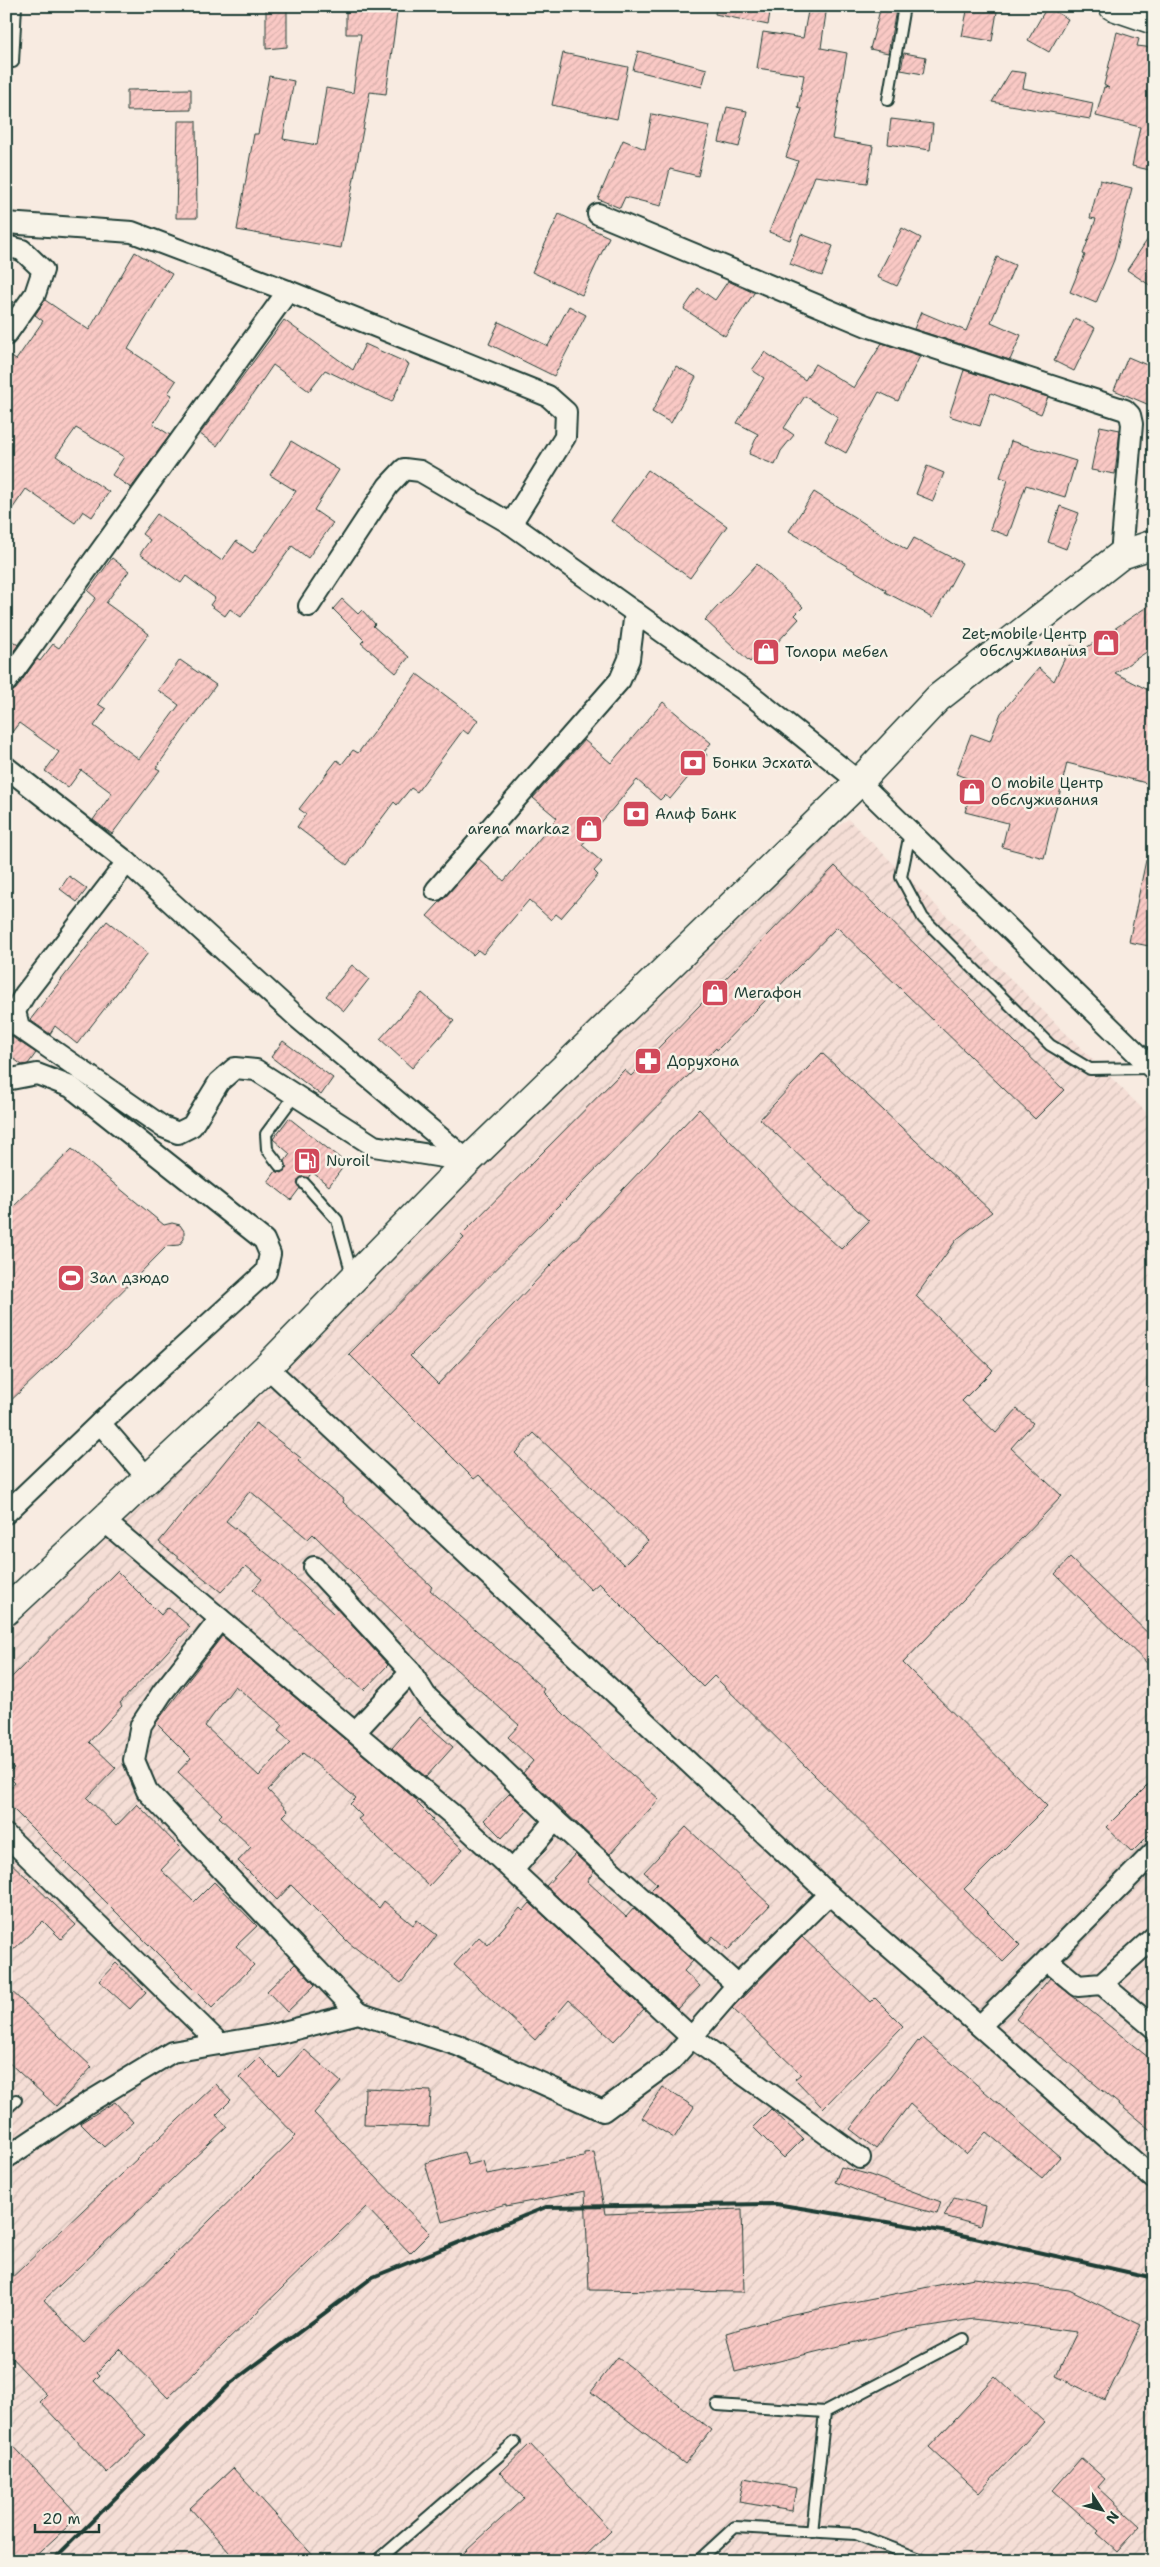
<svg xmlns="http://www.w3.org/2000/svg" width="1160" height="2567" viewBox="0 0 1160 2567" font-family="'Shantell Sans',sans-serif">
  <defs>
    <pattern id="industrial-furrows" width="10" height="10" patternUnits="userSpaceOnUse" patternTransform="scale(1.25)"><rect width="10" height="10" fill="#f5ded6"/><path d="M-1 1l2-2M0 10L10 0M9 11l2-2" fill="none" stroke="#d2bfb8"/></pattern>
    <pattern id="building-hatch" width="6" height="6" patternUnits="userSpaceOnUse" patternTransform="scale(1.25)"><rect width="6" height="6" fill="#fac9c5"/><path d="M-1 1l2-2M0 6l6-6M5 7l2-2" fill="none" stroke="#d6aeaa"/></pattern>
  </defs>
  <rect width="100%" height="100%" fill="#f8ebe1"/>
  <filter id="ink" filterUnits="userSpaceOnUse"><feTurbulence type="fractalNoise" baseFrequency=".02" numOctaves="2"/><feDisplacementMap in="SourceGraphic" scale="10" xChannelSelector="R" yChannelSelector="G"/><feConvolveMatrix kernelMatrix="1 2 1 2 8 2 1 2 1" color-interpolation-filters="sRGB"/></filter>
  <g filter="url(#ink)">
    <path fill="url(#industrial-furrows)" d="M 848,819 L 1154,1120 L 1154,2561 L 6,2561 L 6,1612 L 155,1475 L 604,1005 Z"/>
    <g fill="url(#building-hatch)" stroke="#1f3d34" fill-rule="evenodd">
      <path d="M 266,6 L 287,6 L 287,47 L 266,49 Z"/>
      <path d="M 398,6 L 386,94 L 370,92 L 341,248 L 237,230 L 254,134 L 258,134 L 269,76 L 294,81 L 283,139 L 317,145 L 326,88 L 353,93 L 361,34 L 346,34 L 346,7 Z"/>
      <path d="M 716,6 L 771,6 L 768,25 L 715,14 Z"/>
      <path d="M 809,6 L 827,6 L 821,48 L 847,53 L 832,139 L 873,146 L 867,183 L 815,176 L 790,240 L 769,232 L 798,161 L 786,157 L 802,109 L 798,108 L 804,75 L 757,68 L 763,32 L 803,38 Z"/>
      <path d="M 881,6 L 896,10 L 888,53 L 870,49 Z"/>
      <path d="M 968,6 L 998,6 L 992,41 L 962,36 Z"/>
      <path d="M 1047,7 L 1068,19 L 1049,52 L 1028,40 Z"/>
      <path d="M 1117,32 L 1139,39 L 1137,46 L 1154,48 L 1154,171 L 1132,166 L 1140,127 L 1096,116 L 1104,87 L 1109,88 L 1104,85 Z"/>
      <path d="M 638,51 L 707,69 L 702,87 L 633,70 Z"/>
      <path d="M 563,53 L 628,67 L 617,119 L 552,105 Z"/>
      <path d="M 904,53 L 926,57 L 923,74 L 901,70 Z"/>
      <path d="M 1011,71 L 1026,73 L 1023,88 L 1093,103 L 1090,119 L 992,102 Z"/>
      <path d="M 191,89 L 191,110 L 127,111 L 127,90 Z"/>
      <path d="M 727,107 L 747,111 L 739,147 L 719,142 Z"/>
      <path d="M 652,114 L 710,126 L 698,176 L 670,169 L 661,206 L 625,197 L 620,208 L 598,199 L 623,140 L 645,149 Z"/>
      <path d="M 891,119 L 933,124 L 930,150 L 888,144 Z"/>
      <path d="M 178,121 L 196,121 L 197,218 L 176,218 Z"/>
      <path d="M 1100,180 L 1132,188 L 1114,260 L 1096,303 L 1070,292 L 1085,255 L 1083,254 L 1096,219 L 1090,218 Z"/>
      <path d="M 559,214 L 609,237 L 582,295 L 532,272 Z"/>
      <path d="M 902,228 L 921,238 L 897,286 L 877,277 Z"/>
      <path d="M 1154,230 L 1154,288 L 1127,270 Z"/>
      <path d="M 801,234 L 833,246 L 822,276 L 790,264 Z"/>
      <path d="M 135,252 L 172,274 L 128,349 L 176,381 L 168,393 L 172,395 L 153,424 L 170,435 L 131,488 L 112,475 L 124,457 L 76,428 L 56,456 L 109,492 L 92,517 L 83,511 L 75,523 L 26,489 L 6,518 L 6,353 L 16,360 L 43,321 L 35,315 L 45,300 L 89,330 Z"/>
      <path d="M 997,257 L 1015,265 L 991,322 L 1021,335 L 1010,360 L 914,329 L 921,312 L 966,331 Z"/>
      <path d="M 728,281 L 754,293 L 725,336 L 684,309 L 698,288 L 715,300 Z"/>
      <path d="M 569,306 L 586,315 L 554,376 L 489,344 L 499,322 L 548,346 Z"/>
      <path d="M 1075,318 L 1095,328 L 1074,371 L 1054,361 Z"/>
      <path d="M 284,320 L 353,370 L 365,344 L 409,364 L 392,402 L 325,370 L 309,391 L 273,365 L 217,446 L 200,434 Z"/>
      <path d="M 882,343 L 920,356 L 898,401 L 879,392 L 846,453 L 825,441 L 838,417 L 805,396 L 784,428 L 794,435 L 781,451 L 775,465 L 749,454 L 758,434 L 737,423 L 764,378 L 752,370 L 765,352 L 805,380 L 815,364 L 854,388 Z"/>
      <path d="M 1128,357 L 1154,368 L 1154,407 L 1114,390 Z"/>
      <path d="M 676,366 L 696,377 L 671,423 L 652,412 Z"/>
      <path d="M 964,370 L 1048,397 L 1041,414 L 991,393 L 980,426 L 949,416 Z"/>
      <path d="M 1100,426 L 1120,430 L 1115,474 L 1091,470 Z"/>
      <path d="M 291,441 L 339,470 L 314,510 L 333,523 L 308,558 L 292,546 L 241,617 L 230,609 L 225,616 L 210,605 L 215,598 L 186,576 L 181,583 L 140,554 L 150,540 L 142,534 L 157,514 L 222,561 L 236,541 L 253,553 L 296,491 L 270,475 Z"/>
      <path d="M 1011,441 L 1076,461 L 1065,497 L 1026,485 L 1008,536 L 990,529 L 1008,480 L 1000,477 Z"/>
      <path d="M 927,466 L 944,473 L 933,501 L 916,494 Z"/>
      <path d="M 648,470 L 727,526 L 690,578 L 611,521 Z"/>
      <path d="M 814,492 L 907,550 L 914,538 L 962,563 L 933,617 L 885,592 L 886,590 L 789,531 Z"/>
      <path d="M 1060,506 L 1079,513 L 1066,549 L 1048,542 Z"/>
      <path d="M 112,558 L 129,571 L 106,603 L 149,634 L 98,704 L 106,709 L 94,726 L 139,759 L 179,705 L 158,690 L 180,660 L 216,685 L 156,768 L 160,770 L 112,834 L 93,820 L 112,793 L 81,770 L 68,788 L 45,771 L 59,752 L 19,723 L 6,740 L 6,694 L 16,689 L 37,659 L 40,661 L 53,644 L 59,648 L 96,598 L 88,591 Z"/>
      <path d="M 757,564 L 803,607 L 795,615 L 799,619 L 760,661 L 755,657 L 750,662 L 705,620 Z"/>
      <path d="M 342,599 L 358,614 L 362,610 L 375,624 L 373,626 L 409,657 L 396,673 L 361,643 L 364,640 L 333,609 Z"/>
      <path d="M 1154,602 L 1154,647 L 1115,673 L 1154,693 L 1154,785 L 1067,763 L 1044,858 L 1002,847 L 1008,823 L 965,812 L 974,781 L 956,774 L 971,734 L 990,741 L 1001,713 L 1039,668 L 1054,681 L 1071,645 L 1083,650 Z"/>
      <path d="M 6,636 L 18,645 L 6,661 Z"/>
      <path d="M 417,674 L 478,720 L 468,734 L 463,730 L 417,792 L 411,788 L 397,805 L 394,802 L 347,865 L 297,827 L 306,814 L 299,809 L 337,760 L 342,764 L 353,750 L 358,753 Z"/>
      <path d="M 663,702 L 711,743 L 704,752 L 707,755 L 670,799 L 665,795 L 660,800 L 637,780 L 582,845 L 602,862 L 594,871 L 598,875 L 561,918 L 556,914 L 551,920 L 529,900 L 483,954 L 478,950 L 473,955 L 427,916 L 479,859 L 504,881 L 557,818 L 533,798 L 584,740 L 611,763 Z"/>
      <path d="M 1146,860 L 1154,860 L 1154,947 L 1129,942 Z"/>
      <path d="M 835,866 L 1064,1090 L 1035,1119 L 837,927 L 717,1050 L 716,1048 L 410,1356 L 438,1384 L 699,1109 L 789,1202 L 841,1249 L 869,1221 L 760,1119 L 822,1053 L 992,1212 L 957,1239 L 916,1296 L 993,1370 L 962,1401 L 996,1433 L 1017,1409 L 1033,1423 L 1011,1448 L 1062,1496 L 903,1663 L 1047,1806 L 964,1889 L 1020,1945 L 1003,1962 L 714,1676 L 703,1687 L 599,1583 L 591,1590 L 479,1475 L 474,1479 L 349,1354 L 464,1238 L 461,1235 L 624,1070 L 631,1076 ZM 534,1433 L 648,1541 L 624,1565 L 515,1453 Z"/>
      <path d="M 69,876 L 87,889 L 77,902 L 60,889 Z"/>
      <path d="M 107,921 L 148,953 L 77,1044 L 55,1026 L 50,1034 L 30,1020 Z"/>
      <path d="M 352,965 L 369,979 L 344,1011 L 326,996 Z"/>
      <path d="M 422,993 L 454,1021 L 412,1068 L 380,1039 Z"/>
      <path d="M 6,1029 L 12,1037 L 36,1053 L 28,1064 L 22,1065 L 6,1053 Z"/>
      <path d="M 283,1041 L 333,1078 L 321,1095 L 271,1057 Z"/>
      <path d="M 289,1118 L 346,1163 L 329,1186 L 312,1172 L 308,1178 L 300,1178 L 297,1184 L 300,1188 L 291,1200 L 268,1182 L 276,1171 L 281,1173 L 286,1168 L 285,1161 L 290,1154 L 273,1139 Z"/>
      <path d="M 72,1149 L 164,1225 L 172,1223 L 180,1225 L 184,1231 L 184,1239 L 179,1245 L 167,1246 L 55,1359 L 6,1405 L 6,1214 Z"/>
      <path d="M 256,1423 L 301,1458 L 298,1461 L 344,1500 L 343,1502 L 432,1587 L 430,1590 L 544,1689 L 542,1692 L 569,1719 L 659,1799 L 610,1854 L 523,1773 L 533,1761 L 508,1737 L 519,1725 L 403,1622 L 313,1534 L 308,1539 L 250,1491 L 226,1521 L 280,1564 L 333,1613 L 337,1609 L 388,1665 L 364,1690 L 351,1678 L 349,1680 L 253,1590 L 262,1579 L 246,1566 L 221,1592 L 159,1542 Z"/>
      <path d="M 1070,1558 L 1154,1639 L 1154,1670 L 1055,1574 Z"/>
      <path d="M 117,1571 L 161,1615 L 168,1607 L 190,1627 L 120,1703 L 122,1706 L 89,1742 L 116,1768 L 87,1798 L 116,1826 L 137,1804 L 181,1849 L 161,1870 L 194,1902 L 214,1882 L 257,1926 L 236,1946 L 254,1965 L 212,2008 L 6,1802 L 6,1793 L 15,1783 L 7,1775 L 14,1768 L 6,1761 L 6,1683 Z"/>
      <path d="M 222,1636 L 418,1801 L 417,1803 L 433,1819 L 431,1821 L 463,1849 L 429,1886 L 358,1819 L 362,1816 L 350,1804 L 356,1798 L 303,1753 L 268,1790 L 288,1811 L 283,1816 L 379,1908 L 384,1901 L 413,1925 L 417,1920 L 437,1935 L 401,1983 L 349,1943 L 291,1885 L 277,1900 L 238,1861 L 251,1847 L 219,1817 L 222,1814 L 178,1772 L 191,1758 L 156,1723 ZM 235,1686 L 283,1725 L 278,1731 L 291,1742 L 259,1776 L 205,1726 Z"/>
      <path d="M 419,1717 L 453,1747 L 426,1777 L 392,1748 Z"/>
      <path d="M 1154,1779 L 1154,1830 L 1132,1852 L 1106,1827 Z"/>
      <path d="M 510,1793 L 528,1810 L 502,1838 L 484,1820 Z"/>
      <path d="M 686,1827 L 770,1905 L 728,1950 L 713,1936 L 708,1942 L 650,1891 L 657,1884 L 644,1872 Z"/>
      <path d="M 575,1854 L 594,1872 L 587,1881 L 626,1917 L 634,1908 L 693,1961 L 684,1971 L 700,1986 L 678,2009 L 546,1886 Z"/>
      <path d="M 6,1858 L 76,1925 L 61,1939 L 43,1921 L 6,1957 Z"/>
      <path d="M 530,1903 L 644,2009 L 614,2041 L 569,2000 L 535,2040 L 454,1965 L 479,1937 L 488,1945 L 520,1908 L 523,1911 Z"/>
      <path d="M 802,1937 L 871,2002 L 875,1998 L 903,2026 L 823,2108 L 795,2079 L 801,2074 L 732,2008 Z"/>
      <path d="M 116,1963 L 146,1992 L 130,2009 L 99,1981 Z"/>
      <path d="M 295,1964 L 315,1985 L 287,2012 L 267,1991 Z"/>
      <path d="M 1050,1978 L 1154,2062 L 1154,2133 L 1016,2019 Z"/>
      <path d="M 6,1986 L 92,2067 L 56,2106 L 6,2060 Z"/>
      <path d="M 923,2038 L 1060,2157 L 1042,2178 L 986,2132 L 966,2154 L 910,2104 L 876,2149 L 850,2129 L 918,2041 L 919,2042 Z"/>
      <path d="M 304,2049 L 341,2082 L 314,2113 L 430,2233 L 410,2253 L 366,2207 L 168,2398 L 120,2349 L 97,2372 L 100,2375 L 94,2381 L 146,2436 L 107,2473 L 40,2402 L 47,2395 L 6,2352 L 6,2283 L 216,2084 L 231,2100 L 216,2115 L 227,2127 L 44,2300 L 84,2343 L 296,2136 L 239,2077 L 259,2057 L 279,2077 Z"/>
      <path d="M 663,2087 L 694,2107 L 674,2138 L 642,2118 Z"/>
      <path d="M 365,2088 L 431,2091 L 429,2127 L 364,2125 Z"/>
      <path d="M 115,2102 L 133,2122 L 104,2147 L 80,2123 Z"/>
      <path d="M 771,2109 L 803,2139 L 784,2158 L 753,2127 Z"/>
      <path d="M 464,2152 L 468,2165 L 483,2161 L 487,2174 L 584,2157 L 584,2153 L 594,2152 L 605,2214 L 742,2209 L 744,2292 L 589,2290 L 585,2191 L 506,2206 L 506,2204 L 442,2222 L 425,2163 Z"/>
      <path d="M 841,2167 L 870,2175 L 941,2202 L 937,2214 L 866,2194 L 835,2182 Z"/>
      <path d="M 954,2198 L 985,2206 L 980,2226 L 944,2216 Z"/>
      <path d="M 974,2278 L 1069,2290 L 1141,2325 L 1105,2400 L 1056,2376 L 1077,2332 L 973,2319 L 904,2330 L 735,2372 L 726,2333 L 788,2315 Z"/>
      <path d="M 618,2357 L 711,2430 L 685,2464 L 591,2392 Z"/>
      <path d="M 995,2376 L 1044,2422 L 979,2493 L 929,2447 Z"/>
      <path d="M 6,2438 L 79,2516 L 30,2561 L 6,2561 Z"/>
      <path d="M 530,2444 L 611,2531 L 580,2561 L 455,2561 L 524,2498 L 500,2473 Z"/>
      <path d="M 1081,2458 L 1105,2479 L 1098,2487 L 1140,2526 L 1117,2551 L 1097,2533 L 1099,2531 L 1053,2490 Z"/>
      <path d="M 233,2468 L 318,2561 L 237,2561 L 190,2508 Z"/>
      <path d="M 744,2478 L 796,2488 L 792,2511 L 739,2502 Z"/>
    </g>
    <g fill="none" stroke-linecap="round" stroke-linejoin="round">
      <g stroke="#1f3d34" stroke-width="14">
        <g id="service">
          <path d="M 13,62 L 16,6"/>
          <path d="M 888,100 L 904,6"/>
          <path d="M 910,833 L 901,877 L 923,918 L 1050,1045 L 1090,1069 L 1151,1068"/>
          <path d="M 280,1166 L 267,1149 L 266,1134 L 295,1095"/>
          <path d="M 304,1183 L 337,1220 L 352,1275"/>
          <path d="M 6,2109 L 16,2100"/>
          <path d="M 717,2405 L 825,2412"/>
          <path d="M 812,2532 L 825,2412 L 964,2339"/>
          <path d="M 377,2561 L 515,2442"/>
          <path d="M 698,2561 L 735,2527 L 856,2534 L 925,2561"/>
        </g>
      </g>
      <g stroke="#1f3d34" stroke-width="24">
        <g id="minor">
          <path d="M 598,214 L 867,326 L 1125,410 L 1130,415 L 1132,424 L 1121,555"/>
          <path d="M 6,223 L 132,232 L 288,291 L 548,396 L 566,412 L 565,437 L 511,524 L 420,471 L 404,469 L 388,486 L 309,606"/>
          <path d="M 6,246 L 22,250 L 43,270 L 35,294 L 6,335"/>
          <path d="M 511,524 L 751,695 L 859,782 L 1154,1070"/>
          <path d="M 6,682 L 288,291"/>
          <path d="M 6,767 L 127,862 L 298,1018 L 468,1161"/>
          <path d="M 127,862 L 25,994 L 15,1011 L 19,1027 L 163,1127 L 178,1133 L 192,1126 L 219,1082 L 235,1068 L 256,1070 L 374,1146 L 468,1161"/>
          <path d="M 436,890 L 620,680 L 629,659 L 635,612"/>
          <path d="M 6,1080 L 37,1074 L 71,1087 L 264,1240 L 270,1254 L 266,1272 L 100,1423 L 6,1513"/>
          <path d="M 267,1367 L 829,1894 L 1154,2179"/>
          <path d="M 100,1423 L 148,1479"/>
          <path d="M 103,1520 L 455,1817 L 691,2037 L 860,2158"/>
          <path d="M 314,1567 L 411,1672 L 426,1696 L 555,1820 L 737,1985"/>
          <path d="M 220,1619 L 162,1693 L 141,1725 L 134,1760 L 147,1791 L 358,2013"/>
          <path d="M 355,1732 L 411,1672"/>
          <path d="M 6,1835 L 220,2044"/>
          <path d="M 513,1870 L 555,1820"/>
          <path d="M 1047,1960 L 1154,1852"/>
          <path d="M 1102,1984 L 1154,2028"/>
          <path d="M 980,2026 L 1047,1960 L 1078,1986 L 1102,1984 L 1154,1937"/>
          <path d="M 6,2158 L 86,2104 L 172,2052 L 272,2035 L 358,2013 L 457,2045 L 603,2111 L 671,2061 L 737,1985 L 829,1894"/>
        </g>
      </g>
      <g stroke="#1f3d34" stroke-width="31">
        <g id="secondary">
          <path d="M 1113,6 L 1154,20"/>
          <path d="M 6,1611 L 267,1367 L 468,1161 L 859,782 L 938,698 L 1121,555 L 1154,544"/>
        </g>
      </g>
      <use href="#service" stroke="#f7f3e8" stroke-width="10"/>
      <use href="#minor" stroke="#f7f3e8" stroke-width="20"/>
      <use href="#secondary" stroke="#f7f3e8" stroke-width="28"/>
      <path stroke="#1f3d34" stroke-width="4" d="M 52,2561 L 231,2383 L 373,2277 L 546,2207 L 776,2204 L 948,2232 L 1154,2278"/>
    </g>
  </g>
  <defs>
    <g id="shop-square" transform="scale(1.4375)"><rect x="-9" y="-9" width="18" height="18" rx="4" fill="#d1495b" stroke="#f7f3e8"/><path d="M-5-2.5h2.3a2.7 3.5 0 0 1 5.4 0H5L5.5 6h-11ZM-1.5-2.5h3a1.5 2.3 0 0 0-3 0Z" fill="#fff"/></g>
    <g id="bank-square" transform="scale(1.4375)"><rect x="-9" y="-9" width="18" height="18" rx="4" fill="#d1495b" stroke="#f7f3e8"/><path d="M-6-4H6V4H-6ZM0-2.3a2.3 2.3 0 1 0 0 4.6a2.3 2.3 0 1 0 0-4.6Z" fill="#fff"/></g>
    <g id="pharmacy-square" transform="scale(1.4375)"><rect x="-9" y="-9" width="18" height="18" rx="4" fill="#d1495b" stroke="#f7f3e8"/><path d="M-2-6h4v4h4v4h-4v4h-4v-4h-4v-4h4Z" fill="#fff"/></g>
    <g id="fuel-square" transform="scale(1.4375)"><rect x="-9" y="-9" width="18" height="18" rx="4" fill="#d1495b" stroke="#f7f3e8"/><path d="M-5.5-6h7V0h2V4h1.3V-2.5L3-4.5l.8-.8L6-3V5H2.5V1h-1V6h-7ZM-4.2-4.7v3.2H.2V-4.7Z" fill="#fff"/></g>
    <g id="stadium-square" transform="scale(1.4375)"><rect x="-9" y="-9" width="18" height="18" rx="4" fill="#d1495b" stroke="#f7f3e8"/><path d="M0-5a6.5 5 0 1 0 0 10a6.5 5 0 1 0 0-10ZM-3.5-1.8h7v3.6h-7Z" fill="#fff"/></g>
  </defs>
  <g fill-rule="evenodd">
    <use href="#shop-square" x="1106" y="643"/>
    <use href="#shop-square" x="766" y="652"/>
    <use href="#bank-square" x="693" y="763"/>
    <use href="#shop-square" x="972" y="792"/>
    <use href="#bank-square" x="636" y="814"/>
    <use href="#shop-square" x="589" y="829"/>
    <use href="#shop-square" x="715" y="993"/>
    <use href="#pharmacy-square" x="648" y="1061"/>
    <use href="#fuel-square" x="307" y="1161"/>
    <use href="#stadium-square" x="71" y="1278"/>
  </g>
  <g text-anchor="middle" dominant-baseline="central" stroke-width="5" stroke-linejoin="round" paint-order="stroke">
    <g font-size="15" fill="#1f3d34" stroke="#f7f3e8" text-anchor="start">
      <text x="1087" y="634" text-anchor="end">Zet-mobile Центр<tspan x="1087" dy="17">обслуживания</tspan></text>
      <text x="785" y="652">Толори мебел</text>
      <text x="712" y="763">Бонки Эсхата</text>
      <text x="991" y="783">O mobile Центр<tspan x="991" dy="17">обслуживания</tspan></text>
      <text x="655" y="814">Алиф Банк</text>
      <text x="570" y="829" text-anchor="end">arena markaz</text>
      <text x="734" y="993">Мегафон</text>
      <text x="667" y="1061">Дорухона</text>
      <text x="326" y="1161">Nuroil</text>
      <text x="90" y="1278">Зал дзюдо</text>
    </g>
  </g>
  <rect width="1160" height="2567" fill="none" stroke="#f7f3e8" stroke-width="25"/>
  <rect x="12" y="12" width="1135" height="2542" fill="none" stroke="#1f3d34" stroke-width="2" filter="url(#ink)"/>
  <g transform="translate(1102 2510) rotate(126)" stroke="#f7f3e8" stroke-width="4" paint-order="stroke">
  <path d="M0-4L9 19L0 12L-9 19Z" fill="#1f3d34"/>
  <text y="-8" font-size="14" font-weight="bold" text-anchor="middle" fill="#1f3d34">N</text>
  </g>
  <path d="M35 2524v8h64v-8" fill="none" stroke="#1f3d34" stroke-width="2.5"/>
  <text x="42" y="2524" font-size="15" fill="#1f3d34" stroke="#f7f3e8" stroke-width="4" paint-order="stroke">20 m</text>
</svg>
